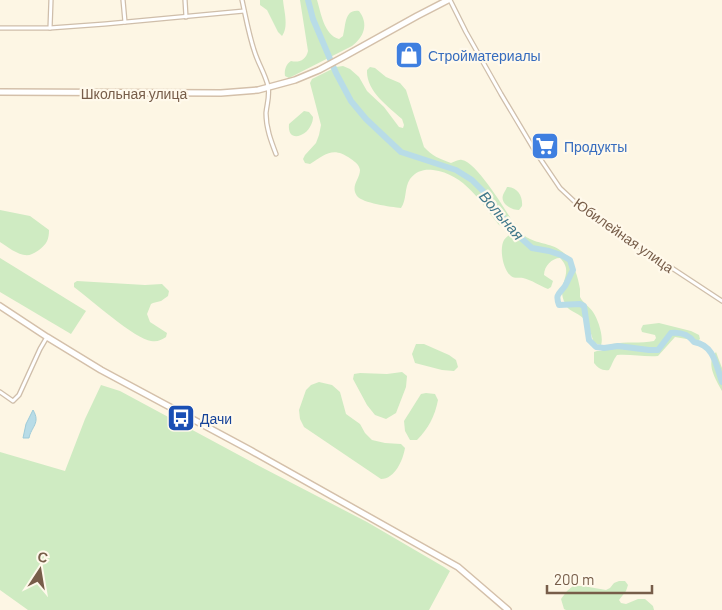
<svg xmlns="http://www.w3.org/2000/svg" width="722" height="610" viewBox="0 0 722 610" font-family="Barlow,sans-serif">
  <rect width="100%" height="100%" fill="#fdf6e4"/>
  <g fill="#cfebc2">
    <path d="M 260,0 L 283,0 C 284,11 289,27 282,36 L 278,32 L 267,10 L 260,5 Z"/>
    <path d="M 300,0 L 317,0 C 321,13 324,35 339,39 L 343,36 C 346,26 344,9 359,11 C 369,24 364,37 352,46 L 289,78 L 285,76 C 284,70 286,64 291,61 C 299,63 306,60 308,51 Z"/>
    <path d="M 343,66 L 350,69 L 359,77 L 367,91 L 384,107 L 399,127 L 403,128 L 404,125 L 402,119 C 388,106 366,91 367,70 L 370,67 L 375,68 L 386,77 L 400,83 L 406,90 L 424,147 C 432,156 440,159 451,163 C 455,162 458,159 462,160 C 476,162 502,205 510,217 L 511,223 L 507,228 L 499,225 C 481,203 465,174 433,170 C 424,169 416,171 410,179 C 404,188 407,200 401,208 C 391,207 362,203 357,196 C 350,186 360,179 360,170 C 359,164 355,162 351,159 C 333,146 326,154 310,164 L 305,163 L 303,159 L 305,155 L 316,143 L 319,135 L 321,125 L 310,83 L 312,79 L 336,67 Z"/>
    <path d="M 304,111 L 309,112 L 313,117 C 313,120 312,123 311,125 C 306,137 287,143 289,124 Z"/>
    <path d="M 507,187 C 518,187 523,197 522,206 L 519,210 C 512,210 500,204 503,195 C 504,192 506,190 507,187 Z"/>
    <path d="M 0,210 L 30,216 L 49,230 C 49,239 47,244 39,250 C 37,251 35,253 32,254 C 22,259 8,247 0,242 Z"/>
    <path d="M 517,231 C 522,233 525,237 530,239 C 543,245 553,243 565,254 C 574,263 578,277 580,289 C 580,292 580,295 580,297 C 583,303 590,307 593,312 C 598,319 604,337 601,345 L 594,343 C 591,334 589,325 583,318 C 577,312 567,311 565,303 C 563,300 562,295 562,292 C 563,278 572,270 560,258 C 552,258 544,266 544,275 L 553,281 L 551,287 L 548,289 C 540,286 532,280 523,278 C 519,277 515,279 511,276 C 503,270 499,249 504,240 C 507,236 512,233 517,231 Z"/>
    <path d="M 0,258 L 86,311 L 71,334 L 0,292 Z"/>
    <path d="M 77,281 L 145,285 L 162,284 L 169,291 L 168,296 L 161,301 L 153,303 L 151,304 L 147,314 L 150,322 L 167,333 L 166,337 C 161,340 158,342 151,341 C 136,340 89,298 74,287 L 74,283 Z"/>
    <path d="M 659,323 L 691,331 L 699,335 L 700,339 L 698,341 L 675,337 L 658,356 C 644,357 631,354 617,355 C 613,360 612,365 609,370 C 602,371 598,368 594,363 L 594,352 L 597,351 L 601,351 C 605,349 608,346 612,344 C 626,341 641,344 654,341 L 656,338 L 655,335 L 642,332 L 641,329 L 643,325 Z"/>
    <path d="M 416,344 L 424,344 L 449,355 L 456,360 L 458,367 L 454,371 L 442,370 L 415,363 L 412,354 Z"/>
    <path d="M 716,352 L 722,368 L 722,391 C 716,380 705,363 716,352 Z"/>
    <path d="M 402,372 L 407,376 L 406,387 L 396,413 L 386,419 L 375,415 L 367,405 L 353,379 L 354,374 L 360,373 L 387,374 Z"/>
    <path d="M 319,382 L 332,385 L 340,392 L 346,414 L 360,424 L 365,433 L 372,440 L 385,443 L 401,444 L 405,448 C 403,460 395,479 381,479 L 304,427 L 300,419 L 299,410 L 306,390 L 311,385 Z"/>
    <path d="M 101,385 L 120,391 L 263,468 L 367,522 L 444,567 L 450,571 L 429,610 L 28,610 L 0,590 L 0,452 L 65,471 L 85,419 Z"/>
    <path d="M 426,393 L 435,394 L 438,400 C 435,416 428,429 417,440 L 410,440 L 405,431 L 404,421 L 421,394 Z"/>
    <path d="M 619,581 L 625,581 L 628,585 L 626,591 L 619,600 L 621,603 L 626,604 L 638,599 L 645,599 L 653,606 L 654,610 L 566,610 L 564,609 L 561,599 L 567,591 L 573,586 L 583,586 L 606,590 L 610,588 L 614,583 Z"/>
  </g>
  <path fill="#b8dce7" stroke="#9ecbd9" d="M 33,410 C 41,423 31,427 29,438 L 23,438 L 26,424 Z"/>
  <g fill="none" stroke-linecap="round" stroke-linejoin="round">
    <path stroke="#b8dce7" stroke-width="6" d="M 308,0 L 313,19 L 336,73 L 351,101 L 366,119 L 401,152 L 456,170 L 472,180 L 487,195 L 499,213 L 521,238 L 532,248 L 549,251 L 561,255 L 570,260 L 573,270 C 570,275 568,281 565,286 C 559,294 555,294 559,305 L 580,304 L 584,306 L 589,340 L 596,347 L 604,348 L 618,346 L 649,350 L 658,350 L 671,333 C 681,332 688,334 694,342 C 714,345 716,365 722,382"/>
    <g stroke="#cfbeaa" stroke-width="5.5">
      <g id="street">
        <path d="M 123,0 L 125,22"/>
        <path d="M 185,0 L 186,17"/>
        <path d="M 242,0 C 246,18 249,36 255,53 C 259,65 265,74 268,86 C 270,96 267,103 266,113 C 266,128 271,141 276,154"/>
        <path d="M 450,0 L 466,32 L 501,94 L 535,151 L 560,188 L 576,203 L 602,222 L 722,301"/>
        <path d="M 0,28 L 50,28 L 105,24 L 244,11"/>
        <path d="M 50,28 L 51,0"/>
        <path d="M 0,392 L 13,401 L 19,395 L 40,349 L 47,337"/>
      </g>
    </g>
    <g stroke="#d4c0aa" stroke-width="8">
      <g id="secondary">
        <path d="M 0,92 L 221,93 L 258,90 L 295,80 L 319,70 L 345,56 L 417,16 L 448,0"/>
        <path d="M 0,306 L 47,337 L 101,370 L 250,450 L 458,567 L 508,610"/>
      </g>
    </g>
    <use href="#street" stroke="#fff" stroke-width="3"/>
    <use href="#secondary" stroke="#fff" stroke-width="5"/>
  </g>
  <defs>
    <g id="shop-square" transform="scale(1.4375)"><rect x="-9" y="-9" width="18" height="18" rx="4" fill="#3f7fe0" stroke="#fff9eb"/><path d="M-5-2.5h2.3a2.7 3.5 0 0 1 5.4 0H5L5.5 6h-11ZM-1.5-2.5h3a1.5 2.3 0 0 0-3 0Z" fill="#fff"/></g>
    <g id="supermarket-square" transform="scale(1.4375)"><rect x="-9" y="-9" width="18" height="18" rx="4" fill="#3f7fe0" stroke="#fff9eb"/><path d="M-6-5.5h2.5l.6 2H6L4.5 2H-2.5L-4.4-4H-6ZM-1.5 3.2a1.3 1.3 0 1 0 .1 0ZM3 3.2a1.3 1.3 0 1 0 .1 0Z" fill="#fff"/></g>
    <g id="bus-square" transform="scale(1.4375)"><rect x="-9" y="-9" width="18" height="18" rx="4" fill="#1a4fb4" stroke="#fff9eb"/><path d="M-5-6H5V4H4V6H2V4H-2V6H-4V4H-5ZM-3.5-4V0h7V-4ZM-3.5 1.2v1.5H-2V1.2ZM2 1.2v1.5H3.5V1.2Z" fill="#fff"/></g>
  </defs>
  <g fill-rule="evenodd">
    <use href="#shop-square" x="409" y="55"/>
    <use href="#supermarket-square" x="545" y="146"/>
    <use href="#bus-square" x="181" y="418"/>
  </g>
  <g text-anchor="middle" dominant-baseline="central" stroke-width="4.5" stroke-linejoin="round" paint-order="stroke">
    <g font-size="14" fill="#366cbe" stroke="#fff9eb" text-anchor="start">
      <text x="428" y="55">Стройматериалы</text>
      <text x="564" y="146">Продукты</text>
    </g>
    <g font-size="14" fill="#775d49" stroke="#fff9eb">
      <text x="134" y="93">Школьная улица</text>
      <text transform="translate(624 235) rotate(35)">Юбилейная улица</text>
    </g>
    <g font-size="14" fill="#164399" stroke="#fff9eb" text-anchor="start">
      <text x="200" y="418">Дачи</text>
    </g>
    <g font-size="15" font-style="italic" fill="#41788b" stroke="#fff9eb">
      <text transform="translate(502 215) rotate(49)">Вольная</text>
    </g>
  </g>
  <g transform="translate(40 570) rotate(12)" stroke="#fff9eb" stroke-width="4" paint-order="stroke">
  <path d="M0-4L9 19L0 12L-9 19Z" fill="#775d49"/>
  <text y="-8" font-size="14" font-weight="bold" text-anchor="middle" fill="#775d49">С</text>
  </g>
  <path d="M547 585v8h105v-8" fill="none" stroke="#775d49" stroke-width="2.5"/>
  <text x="554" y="585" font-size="15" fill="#775d49" stroke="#fff9eb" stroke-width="4" paint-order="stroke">200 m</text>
</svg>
